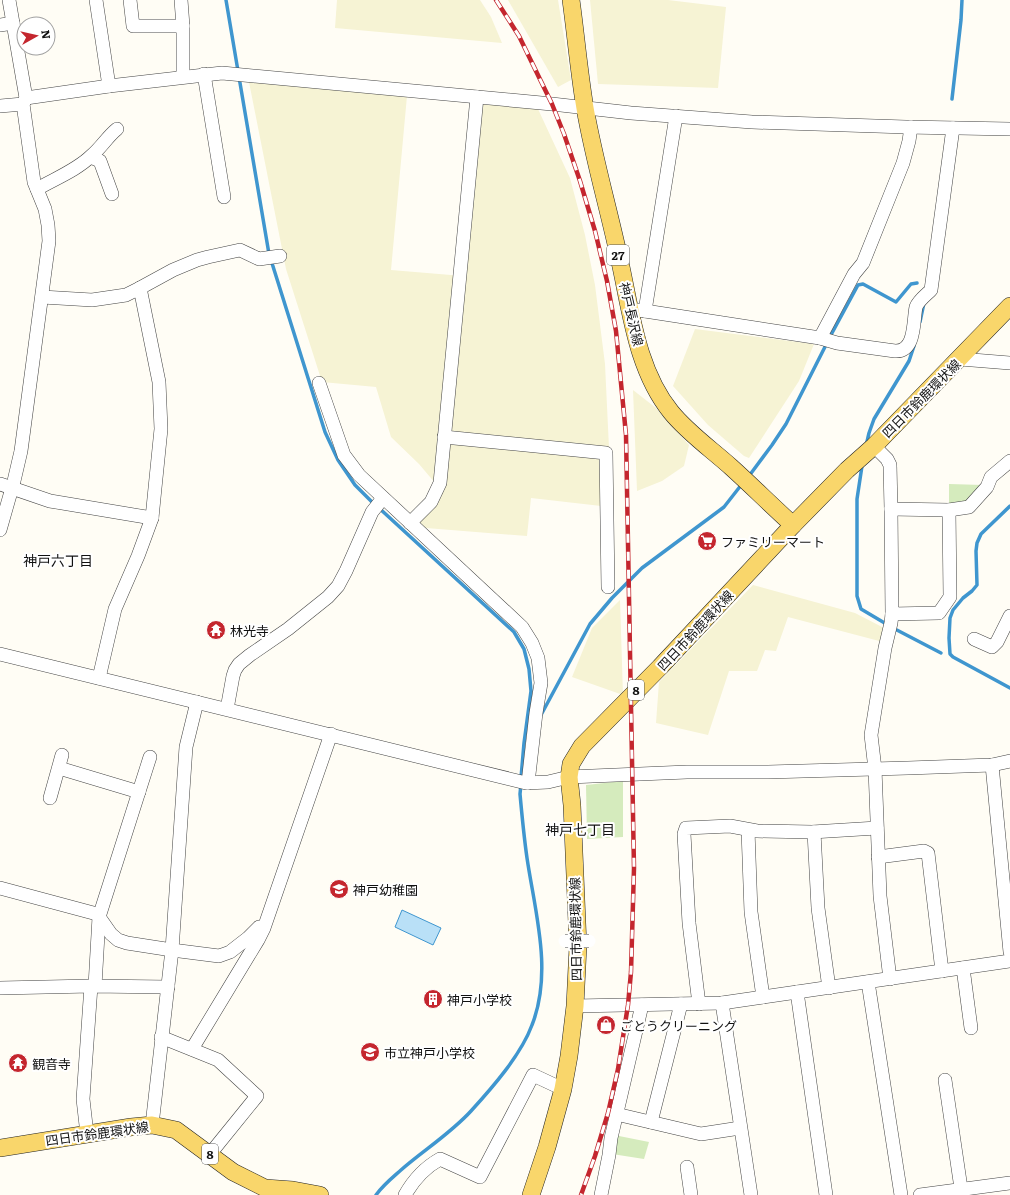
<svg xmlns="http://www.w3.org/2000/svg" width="1010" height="1195" viewBox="0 0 1010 1195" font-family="Literata,'Noto Sans JP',serif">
  <rect width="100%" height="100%" fill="#fffdf5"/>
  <g fill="#f6f3d4">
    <path d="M 337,0 L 480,0 L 491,17 L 502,43 L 335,28 Z"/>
    <path d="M 508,0 L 558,0 L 571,80 L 558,87 Z"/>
    <path d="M 590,0 L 668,0 L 726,7 L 718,88 L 598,84 Z"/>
    <path d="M 249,82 L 407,96 L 391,270 L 463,276 L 479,112 L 484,104 L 538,109 L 570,178 L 585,235 L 595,285 L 605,364 L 609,448 L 610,507 L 531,498 L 527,536 L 426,528 L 416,524 L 441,490 L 419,464 L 391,437 L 376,387 L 322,382 L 286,269 Z"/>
    <path d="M 695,329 L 814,344 L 799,381 L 749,458 L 744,456 L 708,425 L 673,386 Z"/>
    <path d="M 633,390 L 656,408 L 689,445 L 684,466 L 662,481 L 637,491 Z"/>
    <path d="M 753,585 L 855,613 L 886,629 L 883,642 L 788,617 L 776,651 L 765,650 L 757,671 L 729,671 L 708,735 L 656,723 L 659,682 Z"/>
    <path d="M 620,600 L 623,695 L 572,677 L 592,628 Z"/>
  </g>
  <g fill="#d5ebbd">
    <path d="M 949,484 L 983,485 L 968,501 L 949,504 Z"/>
    <path d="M 623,781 L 623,837 L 587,839 L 586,785 Z"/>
    <path d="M 614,1135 L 649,1142 L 644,1159 L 612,1154 Z"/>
  </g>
  <path fill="#b9e0f7" stroke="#3f96cf" d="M 402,910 L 441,928 L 433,945 L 395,927 Z"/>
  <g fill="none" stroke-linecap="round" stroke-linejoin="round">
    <g stroke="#3f96cf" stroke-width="3.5">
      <path d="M 226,0 L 238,71"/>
      <path d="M 239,77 L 269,254"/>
      <path d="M 952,99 L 961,20 L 962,0"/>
      <path d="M 271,260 L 325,432 L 338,460 L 355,485 L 374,504"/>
      <path d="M 920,322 L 924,303"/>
      <path d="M 866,446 L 869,433 L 874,419 L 909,361 L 914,346"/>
      <path d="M 862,466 L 857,499 L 857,596 L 861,609 L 888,625"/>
      <path d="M 749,476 L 772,445 L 786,424 L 832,333 L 858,285 L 863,284 L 896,302 L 911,284 L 917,283"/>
      <path d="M 1010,506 L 981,534 L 977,543 L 976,551 L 977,585 L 972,591 L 963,598 L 953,610 L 950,618 L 949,638 L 950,654 L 953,657 L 1010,688"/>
      <path d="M 379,508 L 514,632 L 524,649 L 529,669 L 531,691 L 524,743 L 521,778"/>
      <path d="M 893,628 L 941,653"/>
      <path d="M 541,715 L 590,624 L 612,598 L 642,568 L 724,507 L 742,484"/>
      <path d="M 376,1195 C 383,1185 392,1178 401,1170 C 424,1150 451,1133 471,1111 C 492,1088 521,1055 532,1025 C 553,972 535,912 527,858 C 524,837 522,816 520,794 L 521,784"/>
    </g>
    <g stroke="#444" stroke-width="14">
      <g id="minor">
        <path d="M 96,0 L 109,86"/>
        <path d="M 130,0 L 133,26 L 183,26"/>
        <path d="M 181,0 L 183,26 L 183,76"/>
        <path d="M 0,25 L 13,23"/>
        <path d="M 204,74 L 224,197"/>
        <path d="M 26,98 L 109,86 L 222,73 L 552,104 L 631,113 L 752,122 L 906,127 L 1010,129"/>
        <path d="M 0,106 L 23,104"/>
        <path d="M 91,157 L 100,161 L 112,194"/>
        <path d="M 37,189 C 54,179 77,170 91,156 C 101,148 107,137 117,129"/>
        <path d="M 140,288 L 173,270 L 197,260 L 208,257 L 240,250 L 259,259 L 280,256"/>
        <path d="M 42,297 L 92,300 L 126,295 L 140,288 L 159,382 L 161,429 L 155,488 L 152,518 L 138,556 L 115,609 L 99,678"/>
        <path d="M 637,310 L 645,311 L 676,116"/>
        <path d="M 645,311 L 820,338 L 854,274 L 863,263 L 903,163 L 909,141 L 911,127"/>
        <path d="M 820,338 L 837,343 L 895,351 C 916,352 913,321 916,307 C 918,301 926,295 931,290 L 953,128"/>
        <path d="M 960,359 L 1010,363"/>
        <path d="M 319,383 L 344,455 L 359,475 L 522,627 L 532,643 L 538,658 L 541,683 L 536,713 L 528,783"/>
        <path d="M 444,437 L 606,453 L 608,587"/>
        <path d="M 874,446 L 887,459 L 890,465 L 891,509 L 949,510 L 969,507 L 987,487 L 991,477 L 1010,461"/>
        <path d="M 0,484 L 50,501 L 152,518"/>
        <path d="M 891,509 L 892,614 L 939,613 L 950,597 L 949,510"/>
        <path d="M 410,523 L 431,502 L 440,483 L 477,97"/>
        <path d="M 0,530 L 14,481 L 21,451 L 49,241 L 48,225 L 45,209 L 34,182 L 23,104 L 26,98 L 9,0"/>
        <path d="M 974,639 L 992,647 L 997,642 L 1010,616"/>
        <path d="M 0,654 L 526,783 L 548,782 L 569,777 L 687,772 L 768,772 L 908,768 L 992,765 L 1010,761"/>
        <path d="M 227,709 L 233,676 L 235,670 L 239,664 L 250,655 L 288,629 L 328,597 L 338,586 L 346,571 L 372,512 L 383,498"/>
        <path d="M 992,765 L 1010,952"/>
        <path d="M 59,768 L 139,792"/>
        <path d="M 50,798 L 62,755"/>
        <path d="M 748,830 L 751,912 L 763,997"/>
        <path d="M 814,832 L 818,908 L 829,988"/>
        <path d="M 878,857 L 924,851 L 928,853 L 942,971"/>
        <path d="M 0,888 L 97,914 L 111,934 L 118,940 L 127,943 L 172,950 L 219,956 L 230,952 L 248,938 L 259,927 L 262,928"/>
        <path d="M 963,968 L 971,1028"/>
        <path d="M 890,979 L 880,896 L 875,769 L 871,735 L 885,648 L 891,623 L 892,614"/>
        <path d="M 868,982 L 901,1195"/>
        <path d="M 95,986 L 99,917 L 150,757"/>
        <path d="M 0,988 L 91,986 L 168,987"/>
        <path d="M 797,992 L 826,1195"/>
        <path d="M 722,1003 L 751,1195"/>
        <path d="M 699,1004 L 689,923 L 684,834 L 686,828 L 730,826 L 757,831 L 812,832 L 877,828"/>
        <path d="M 575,1006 L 722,1003 L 1010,961"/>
        <path d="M 161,1037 L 218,1060 L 257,1096 L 210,1154"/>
        <path d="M 192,1049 L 258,940 L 264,928 L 331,734"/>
        <path d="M 945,1080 L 962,1195"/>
        <path d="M 616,1114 L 701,1134 L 740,1128"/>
        <path d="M 651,1122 L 681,1004"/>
        <path d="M 152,1125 L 172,950 L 186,747 L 197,702"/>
        <path d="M 87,1134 L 83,1099 L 91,986"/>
        <path d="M 687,1167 L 691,1195"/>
        <path d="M 405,1195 C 414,1179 424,1168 440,1159 L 480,1177 L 533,1075 L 563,1089"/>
        <path d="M 601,1195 L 609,1155 L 611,1138 L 642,1005"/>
        <path d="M 920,1195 L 1010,1183"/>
      </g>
    </g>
    <g stroke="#222" stroke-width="18">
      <g id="major">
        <path d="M 571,0 C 576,36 579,72 585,108 C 594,160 609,210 620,262 C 631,312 637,370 671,412 C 688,433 711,449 731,467 C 752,486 772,506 793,525"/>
        <path d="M 0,1148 L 131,1127 L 152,1125 L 176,1130 L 233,1172 L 265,1188 L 293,1190 L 320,1195"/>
        <path d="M 531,1195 L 547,1147 L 563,1089 L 569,1056 L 575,1006 L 578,946 L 572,805 L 569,777 L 571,764 L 582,746 L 660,667 L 793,525 L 847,470 L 874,446 L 1010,306"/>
      </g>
    </g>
    <use href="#minor" stroke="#fff" stroke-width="13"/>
    <use href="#major" stroke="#f9d66b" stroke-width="17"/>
    <g stroke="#c4262e" stroke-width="4.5">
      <path id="rail" d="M 496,0 L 519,36 L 552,104 L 564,134 L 580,181 L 595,231 L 607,281 L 616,331 L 626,435 L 634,868 L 631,972 L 628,1005 L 618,1069 L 608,1113 L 595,1156 L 581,1195"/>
    </g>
    <use href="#rail" stroke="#fff" stroke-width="3" stroke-dasharray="9" stroke-linecap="butt"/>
    <g stroke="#444" stroke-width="14" stroke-linecap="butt">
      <path id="minor-bridge" d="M 565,941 L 589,941"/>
    </g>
    <use href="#minor-bridge" stroke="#fff" stroke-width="13"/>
  </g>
  <defs>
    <g id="supermarket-disc" transform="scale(1)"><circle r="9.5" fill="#c4262e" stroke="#fff"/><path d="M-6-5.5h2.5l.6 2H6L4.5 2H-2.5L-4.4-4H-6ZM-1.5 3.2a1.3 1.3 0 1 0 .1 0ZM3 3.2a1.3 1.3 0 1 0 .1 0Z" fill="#fff"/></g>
    <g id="temple-disc" transform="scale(1)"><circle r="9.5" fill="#c4262e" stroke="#fff"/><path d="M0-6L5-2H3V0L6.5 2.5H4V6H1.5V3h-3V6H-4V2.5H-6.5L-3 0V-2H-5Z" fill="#fff"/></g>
    <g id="school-disc" transform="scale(1)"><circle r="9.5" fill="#c4262e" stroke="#fff"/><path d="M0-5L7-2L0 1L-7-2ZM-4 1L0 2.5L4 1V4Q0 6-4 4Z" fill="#fff"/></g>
    <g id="building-disc" transform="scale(1)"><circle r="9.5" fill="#c4262e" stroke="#fff"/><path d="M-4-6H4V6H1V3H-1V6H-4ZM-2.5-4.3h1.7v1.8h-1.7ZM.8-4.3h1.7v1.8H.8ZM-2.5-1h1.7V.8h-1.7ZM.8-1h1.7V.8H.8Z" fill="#fff"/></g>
    <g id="shop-disc" transform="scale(1)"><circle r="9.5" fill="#c4262e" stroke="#fff"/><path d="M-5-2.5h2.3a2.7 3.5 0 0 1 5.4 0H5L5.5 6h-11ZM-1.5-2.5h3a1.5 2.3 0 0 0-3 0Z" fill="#fff"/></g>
  </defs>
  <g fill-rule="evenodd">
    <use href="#supermarket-disc" x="707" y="541"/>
    <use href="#temple-disc" x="216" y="630"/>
    <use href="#school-disc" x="339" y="889"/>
    <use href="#building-disc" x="433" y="999"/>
    <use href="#shop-disc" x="606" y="1025"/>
    <use href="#school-disc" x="370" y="1052"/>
    <use href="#temple-disc" x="18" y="1063"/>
  </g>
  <g text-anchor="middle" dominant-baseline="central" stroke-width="4" stroke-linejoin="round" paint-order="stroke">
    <g fill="#fff" stroke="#585858" stroke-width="1">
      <rect x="607" y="245" width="22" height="20" rx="3"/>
      <rect x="628" y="680" width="16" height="20" rx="3"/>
      <rect x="202" y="1144" width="16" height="20" rx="3"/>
    </g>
    <g font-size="12" font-weight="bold" fill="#111">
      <text x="618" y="255">27</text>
      <text x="636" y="690">8</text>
      <text x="210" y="1154">8</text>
    </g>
    <g font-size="13" fill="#111" stroke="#fff">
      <text transform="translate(632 314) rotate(77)">神戸長沢線</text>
      <text transform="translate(921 398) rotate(-45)">四日市鈴鹿環状線</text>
      <text transform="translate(695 630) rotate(-47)">四日市鈴鹿環状線</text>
      <text transform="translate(575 929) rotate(-91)">四日市鈴鹿環状線</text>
      <text transform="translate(97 1133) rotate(-8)">四日市鈴鹿環状線</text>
    </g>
    <g font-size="13" fill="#111" stroke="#fff" text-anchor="start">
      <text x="721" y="541">ファミリーマート</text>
      <text x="230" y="630">林光寺</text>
      <text x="353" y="889">神戸幼稚園</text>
      <text x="447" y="999">神戸小学校</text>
      <text x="620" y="1025">ごとうクリーニング</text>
      <text x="384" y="1052">市立神戸小学校</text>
      <text x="32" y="1063">観音寺</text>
    </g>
    <g font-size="14" fill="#111" stroke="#fff">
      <text x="58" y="560">神戸六丁目</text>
      <text x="580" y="829">神戸七丁目</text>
    </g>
  </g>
  <g transform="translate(36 36) rotate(82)"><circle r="19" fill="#ffffff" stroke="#a0a0a0"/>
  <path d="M0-3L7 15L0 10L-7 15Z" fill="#c4262e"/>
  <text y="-6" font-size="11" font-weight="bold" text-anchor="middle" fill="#111111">N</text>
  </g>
</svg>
